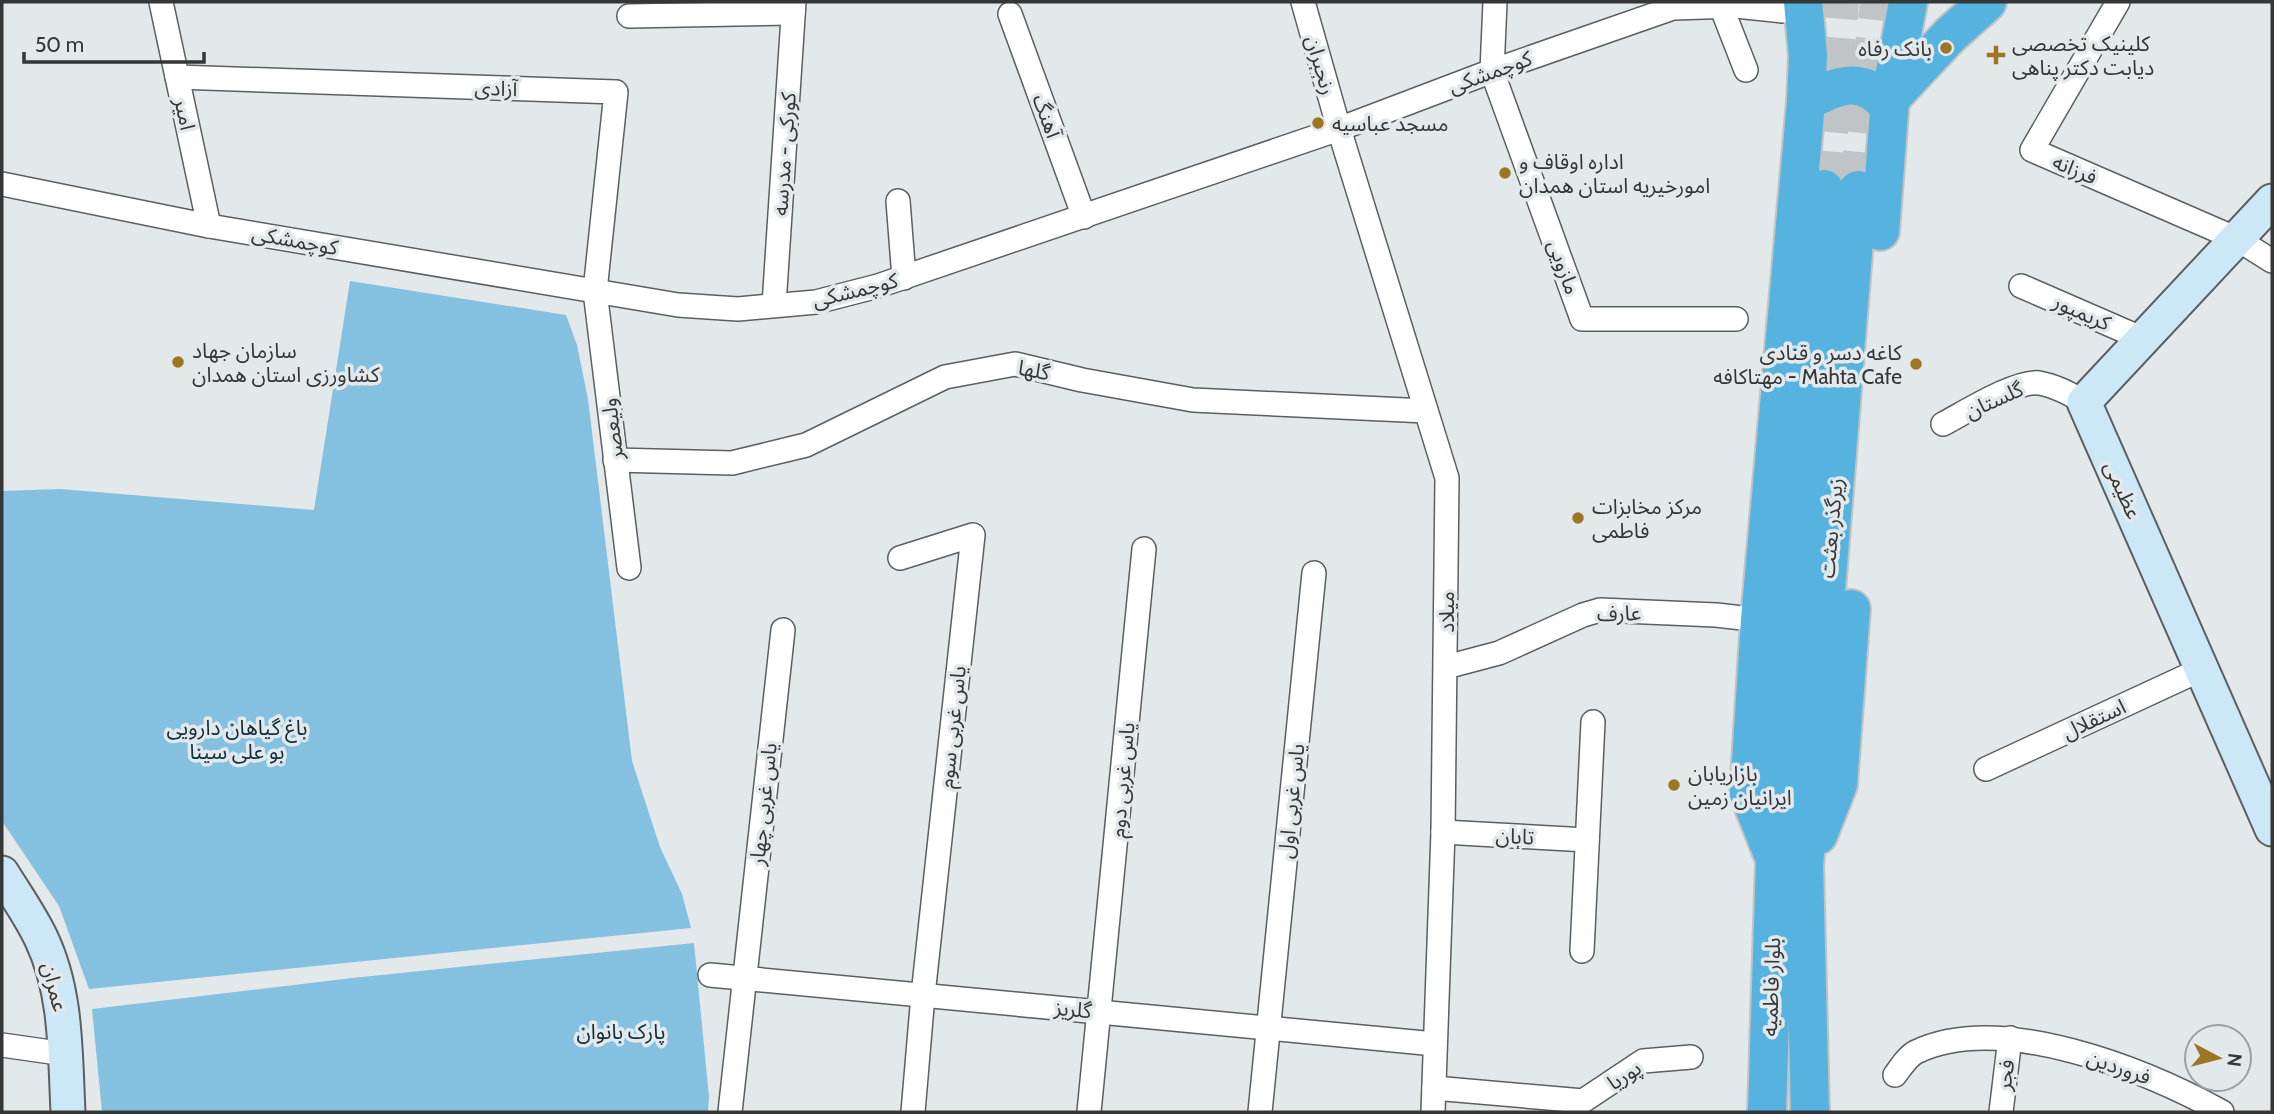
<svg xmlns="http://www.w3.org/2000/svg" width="2274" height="1114" viewBox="0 0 2274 1114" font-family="Cabin,'Noto Sans Arabic',sans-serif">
  <rect width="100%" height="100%" fill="#e3e8eb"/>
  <g fill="#84c0df">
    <path d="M 350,281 L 566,315 L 577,345 L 588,399 L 632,761 L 660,847 L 682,894 L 691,928 L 89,989 L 59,906 L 2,821 L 2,491 L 60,489 L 314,510 Z"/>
    <path d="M 694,943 L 709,1097 L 708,1112 L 102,1112 L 92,1009 L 352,978 Z"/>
  </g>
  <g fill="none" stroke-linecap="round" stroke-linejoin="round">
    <g stroke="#c0c4c7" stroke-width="38" stroke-dasharray="38 19" stroke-linecap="butt">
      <path d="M 1824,189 L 1840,2"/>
      <path d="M 1858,190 L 1879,2"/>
    </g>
    <g stroke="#5b5f62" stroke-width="26">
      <g id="street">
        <path d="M 161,2 L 209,226"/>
        <path d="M 1303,2 L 1339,129 L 1447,478 L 1443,832 L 1433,1112"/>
        <path d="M 1495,2 L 1492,71 L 1582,319 L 1736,319"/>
        <path d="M 2118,2 L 2032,150 L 2237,239 L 2272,261"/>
        <path d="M 1721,6 L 1746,70"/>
        <path d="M 1010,14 L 1084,217"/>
        <path d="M 629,16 L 793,13"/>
        <path d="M 177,77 L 616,92 L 595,291 L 629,568"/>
        <path d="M 2,184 L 209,226 L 678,305 L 738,309 L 816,302 L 878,286 L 1339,129 L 1492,71 L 1673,8 L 1736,6 L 1782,11"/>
        <path d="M 898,201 L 904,278"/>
        <path d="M 2021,286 L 2143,339"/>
        <path d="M 774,305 L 794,2"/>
        <path d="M 1943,424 C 1964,413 2016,380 2039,383 C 2056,386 2070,394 2084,402"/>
        <path d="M 615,460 L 732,463 L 806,445 L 945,377 L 1015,364 L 1082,380 L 1193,400 L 1426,411"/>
        <path d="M 900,558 L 973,535 L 923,995 L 913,1112"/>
        <path d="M 1446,667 L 1499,653 L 1583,615 L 1600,610 L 1716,615 L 1760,620"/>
        <path d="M 1986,769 L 2202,669"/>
        <path d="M 1443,832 L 1587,840"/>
        <path d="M 1582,951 L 1593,722"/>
        <path d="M 710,975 L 1435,1044"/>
        <path d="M 2,1045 L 65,1054"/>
        <path d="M 1895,1075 C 1901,1067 1908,1056 1916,1052 C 2001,1011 2146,1070 2222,1112"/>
        <path d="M 1434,1088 L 1583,1101 L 1643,1061 L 1691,1057"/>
        <path d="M 730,1112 L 783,630"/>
        <path d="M 1089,1112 L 1144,549"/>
        <path d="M 1260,1112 L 1314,573"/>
        <path d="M 2001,1112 L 2010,1038"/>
      </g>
    </g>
    <g stroke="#5b5f62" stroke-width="37">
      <g id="secondary">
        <path d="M 2272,201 L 2084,402 L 2272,829"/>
        <path d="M 2,873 C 15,894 30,915 41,938 C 67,992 65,1053 68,1112"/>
      </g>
    </g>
    <g stroke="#c2c3c3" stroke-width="42">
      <g id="highway">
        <path d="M 1890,99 L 1950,35 L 1987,2"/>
        <path d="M 1806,102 C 1837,85 1865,73 1889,108"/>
        <path d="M 1880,231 L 1890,99 L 1908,2"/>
        <path d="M 1818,835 L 1838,784 L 1851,609"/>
        <path d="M 1772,852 L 1749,794 L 1760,620 L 1806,102 L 1808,56 L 1803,2"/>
        <path d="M 1767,1112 L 1775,861 L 1824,189"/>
        <path d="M 1810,1112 L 1804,865 L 1858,190"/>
      </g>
    </g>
    <use href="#street" stroke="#fff" stroke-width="23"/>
    <use href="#secondary" stroke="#cce8f6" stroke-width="33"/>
    <use href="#highway" stroke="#56b3e0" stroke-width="38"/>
  </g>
  <g fill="#9d7623" stroke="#e3e8eb" stroke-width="2.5">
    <circle cx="1946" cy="48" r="7"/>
    <path d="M1992.5 44.5h7v7h7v7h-7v7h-7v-7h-7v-7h7z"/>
    <circle cx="1318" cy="123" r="7"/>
    <circle cx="1505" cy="173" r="7"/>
    <circle cx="178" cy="362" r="7"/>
    <circle cx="1916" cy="364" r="7"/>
    <circle cx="1578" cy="518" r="7"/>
    <circle cx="1674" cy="785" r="7"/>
  </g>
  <g text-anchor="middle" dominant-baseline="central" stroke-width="7" stroke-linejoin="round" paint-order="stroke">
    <g font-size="21" fill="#343637" stroke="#e3e8eb" text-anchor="start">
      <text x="2012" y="43">کلینیک تخصصی<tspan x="2012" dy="24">دیابت دکتر پناهی</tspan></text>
      <text x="1932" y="48" text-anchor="end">بانک رفاه</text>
      <text x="1332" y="123">مسجد عباسیه</text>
      <text x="1519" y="161">اداره اوقاف و<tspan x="1519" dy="24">امورخیریه استان همدان</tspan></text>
      <text x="192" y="350">سازمان جهاد<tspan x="192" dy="24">کشاورزی استان همدان</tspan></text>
      <text x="1902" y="352" text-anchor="end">کاغه دسر و قنادی<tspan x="1902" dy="24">مهتاکافه - Mahta Cafe</tspan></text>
      <text x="1592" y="506">مرکز مخابزات<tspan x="1592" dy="24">فاطمی</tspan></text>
      <text x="1688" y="773">بازاریابان<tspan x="1688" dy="24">ایرانیان زمین</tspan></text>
    </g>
    <g font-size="21" fill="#343637" stroke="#e3e8eb">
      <text transform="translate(1321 65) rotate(74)">رنجبران</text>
      <text transform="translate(1490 72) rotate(-20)">کوچمشکی</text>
      <text transform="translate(496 88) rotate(2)">آزادی</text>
      <text transform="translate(185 114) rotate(78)">امیر</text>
      <text transform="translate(1047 116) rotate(70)">آهنگ</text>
      <text transform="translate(784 154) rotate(-86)">کورکی - مدرسه</text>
      <text transform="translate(2075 169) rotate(23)">فرزانه</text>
      <text transform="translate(295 240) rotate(10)">کوچمشکی</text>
      <text transform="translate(1564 267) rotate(70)">مازویی</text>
      <text transform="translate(855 290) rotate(-14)">کوچمشکی</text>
      <text transform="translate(2082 312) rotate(24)">کریمپور</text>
      <text transform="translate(1034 370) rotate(11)">گلها</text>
      <text transform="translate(1994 400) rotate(-24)">گلستان</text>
      <text transform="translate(612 429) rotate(-97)">ولیعصر</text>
      <text transform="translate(2123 490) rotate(66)">عظیمی</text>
      <text transform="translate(1831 528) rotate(-85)">زیرگذر بعثت</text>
      <text transform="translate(1446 612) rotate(-90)">میلاد</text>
      <text transform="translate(1619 613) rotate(-1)">عارف</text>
      <text transform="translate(2094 719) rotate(-25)">استقلال</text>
      <text transform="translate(952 727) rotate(-84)">یاس غربی سوم</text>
      <text transform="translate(1122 780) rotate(-85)">یاس غربی دوم</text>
      <text transform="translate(1291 801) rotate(-84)">یاس غربی اول</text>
      <text transform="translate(763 804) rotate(-84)">یاس غربی چهار</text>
      <text transform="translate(1515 836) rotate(3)">تابان</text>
      <text transform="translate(55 987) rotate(76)">عمران</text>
      <text transform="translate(1771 987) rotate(-88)">بلوار فاطمیه</text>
      <text transform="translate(1073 1009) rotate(6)">گلریز</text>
      <text transform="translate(2119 1067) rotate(19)">فروردین</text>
      <text transform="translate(1624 1075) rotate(-33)">پوریا</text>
      <text transform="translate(2005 1075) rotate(-83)">فجر</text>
    </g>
    <g font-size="21" fill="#102d3b" stroke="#e3e8eb">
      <text x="237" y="727">باغ گیاهان دارویی<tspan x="237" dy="24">بو علی سینا</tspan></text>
      <text x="621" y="1031">پارک بانوان</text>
    </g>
  </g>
  <rect width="2274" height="1114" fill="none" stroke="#343637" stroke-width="7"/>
  <g transform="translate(2218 1058) rotate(97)"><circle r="33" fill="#e3e8eb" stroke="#9da1a3" stroke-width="2"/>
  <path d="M0-5L12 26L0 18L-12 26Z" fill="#9d7623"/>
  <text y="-10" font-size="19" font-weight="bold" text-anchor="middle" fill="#343637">N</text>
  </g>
  <path d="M24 52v10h180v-10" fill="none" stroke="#343637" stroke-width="3.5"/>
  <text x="35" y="52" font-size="21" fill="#343637" stroke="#e3e8eb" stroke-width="5" paint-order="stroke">50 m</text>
</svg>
